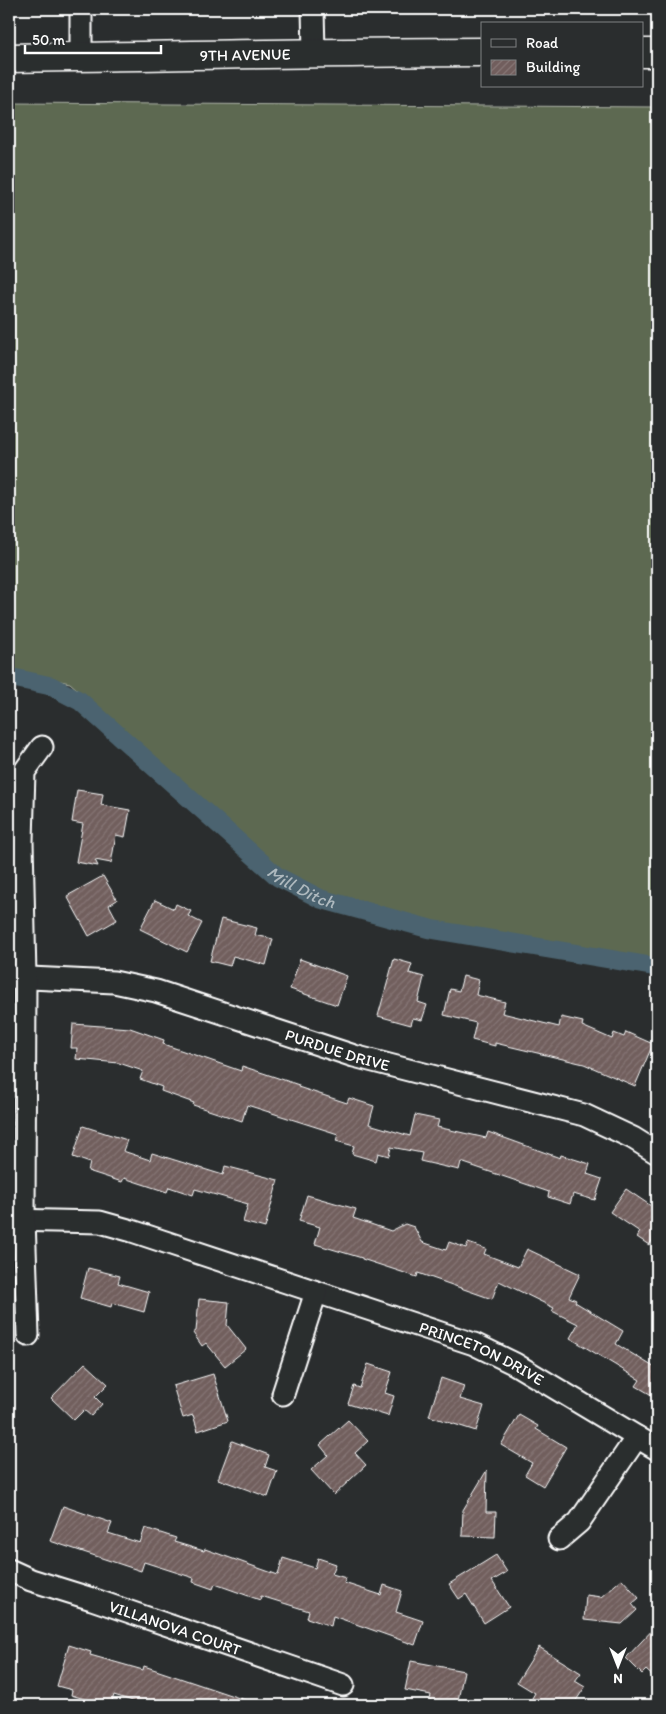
<svg xmlns="http://www.w3.org/2000/svg" width="666" height="1714" viewBox="0 0 666 1714" font-family="Itim,sans-serif">
  <defs>
    <pattern id="building-hatch" width="6" height="6" patternUnits="userSpaceOnUse" patternTransform="scale(1.25)"><rect width="6" height="6" fill="#715e5d"/><path d="M-1 1l2-2M0 6l6-6M5 7l2-2" fill="none" stroke="#867675"/></pattern>
  </defs>
  <rect width="100%" height="100%" fill="#2a2d2e"/>
  <filter id="ink" filterUnits="userSpaceOnUse"><feTurbulence type="fractalNoise" baseFrequency=".02" numOctaves="2"/><feDisplacementMap in="SourceGraphic" scale="10" xChannelSelector="R" yChannelSelector="G"/><feConvolveMatrix kernelMatrix="1 2 1 2 8 2 1 2 1" color-interpolation-filters="sRGB"/></filter>
  <g filter="url(#ink)">
    <path fill="#5d6951" stroke="#aeb4a8" d="M 9,103 L 657,107 L 657,959 L 426,924 L 324,893 L 288,876 L 70,683 L 9,670 Z"/>
    <g fill="none" stroke-linecap="round" stroke-linejoin="round">
      <path stroke="#4b646f" stroke-width="19" id="s1" d="M 9,677 L 51,686 L 80,701 L 278,877 L 321,899 L 430,929 L 657,967"/>
    </g>
    <g fill="url(#building-hatch)" stroke="#fff">
      <path d="M 77,790 L 103,794 L 101,805 L 130,810 L 125,837 L 116,835 L 111,863 L 95,860 L 98,866 L 76,862 L 83,824 L 72,822 Z"/>
      <path d="M 103,876 L 117,900 L 109,905 L 117,920 L 89,936 L 67,896 Z"/>
      <path d="M 155,900 L 174,909 L 176,904 L 191,911 L 188,916 L 202,923 L 187,952 L 140,929 Z"/>
      <path d="M 221,919 L 257,928 L 255,935 L 273,939 L 266,965 L 233,956 L 230,966 L 210,961 Z"/>
      <path d="M 300,959 L 347,976 L 337,1005 L 290,989 Z"/>
      <path d="M 394,959 L 412,964 L 409,973 L 424,977 L 418,1002 L 427,1005 L 422,1020 L 413,1018 L 411,1025 L 378,1016 Z"/>
      <path d="M 463,976 L 479,980 L 476,995 L 505,1002 L 502,1013 L 559,1027 L 561,1017 L 583,1022 L 582,1026 L 612,1039 L 614,1033 L 624,1037 L 626,1032 L 653,1044 L 635,1086 L 584,1064 L 495,1043 L 495,1046 L 472,1040 L 476,1023 L 444,1015 L 450,989 L 459,991 Z"/>
      <path d="M 73,1024 L 130,1028 L 164,1040 L 163,1044 L 241,1071 L 242,1066 L 299,1085 L 298,1087 L 347,1103 L 349,1098 L 374,1106 L 369,1124 L 410,1136 L 415,1115 L 439,1120 L 437,1127 L 486,1138 L 488,1132 L 560,1158 L 561,1155 L 590,1164 L 587,1174 L 602,1179 L 595,1200 L 573,1194 L 570,1204 L 548,1197 L 549,1192 L 461,1162 L 459,1170 L 420,1161 L 422,1153 L 391,1147 L 389,1156 L 378,1153 L 376,1161 L 352,1154 L 354,1146 L 336,1141 L 338,1134 L 247,1105 L 242,1121 L 193,1105 L 194,1103 L 161,1091 L 162,1087 L 140,1079 L 143,1071 L 119,1063 L 76,1059 L 77,1048 L 71,1048 Z"/>
      <path d="M 83,1126 L 127,1140 L 123,1151 L 150,1160 L 152,1153 L 223,1175 L 225,1166 L 278,1180 L 265,1228 L 243,1222 L 248,1204 L 195,1189 L 193,1195 L 169,1187 L 167,1192 L 124,1178 L 122,1182 L 88,1171 L 90,1163 L 73,1157 Z"/>
      <path d="M 626,1189 L 657,1210 L 657,1234 L 649,1245 L 637,1237 L 640,1232 L 610,1212 Z"/>
      <path d="M 307,1195 L 356,1209 L 353,1218 L 391,1231 L 405,1224 L 414,1227 L 422,1242 L 446,1250 L 449,1242 L 466,1248 L 468,1243 L 486,1249 L 484,1254 L 518,1267 L 527,1249 L 580,1274 L 569,1297 L 576,1300 L 575,1302 L 623,1331 L 616,1344 L 657,1369 L 657,1398 L 636,1386 L 640,1380 L 570,1338 L 578,1324 L 552,1311 L 554,1308 L 499,1281 L 492,1299 L 418,1273 L 417,1277 L 362,1259 L 362,1258 L 315,1244 L 320,1227 L 299,1221 Z"/>
      <path d="M 88,1268 L 120,1276 L 118,1283 L 149,1292 L 144,1312 L 112,1303 L 111,1307 L 80,1298 Z"/>
      <path d="M 199,1299 L 229,1302 L 227,1325 L 246,1349 L 225,1366 L 206,1343 L 202,1346 L 193,1333 L 196,1331 Z"/>
      <path d="M 85,1363 L 108,1384 L 95,1397 L 102,1404 L 91,1416 L 84,1410 L 74,1420 L 51,1398 Z"/>
      <path d="M 368,1364 L 392,1372 L 385,1393 L 394,1396 L 388,1416 L 348,1404 L 354,1386 L 360,1388 Z"/>
      <path d="M 213,1374 L 228,1421 L 198,1431 L 193,1415 L 183,1418 L 173,1386 Z"/>
      <path d="M 441,1378 L 464,1386 L 460,1399 L 484,1406 L 476,1431 L 429,1416 Z"/>
      <path d="M 519,1415 L 538,1426 L 536,1429 L 566,1447 L 543,1486 L 525,1475 L 532,1463 L 501,1445 Z"/>
      <path d="M 348,1420 L 368,1441 L 355,1453 L 366,1465 L 334,1495 L 311,1470 L 328,1455 L 320,1445 Z"/>
      <path d="M 232,1441 L 269,1455 L 265,1467 L 277,1471 L 268,1497 L 218,1479 Z"/>
      <path d="M 487,1470 L 486,1512 L 496,1512 L 495,1537 L 462,1536 L 463,1510 Z"/>
      <path d="M 63,1506 L 112,1523 L 108,1533 L 140,1543 L 145,1528 L 176,1538 L 174,1542 L 204,1551 L 205,1549 L 278,1575 L 283,1558 L 315,1568 L 318,1558 L 336,1564 L 332,1574 L 346,1578 L 344,1583 L 381,1595 L 384,1585 L 402,1591 L 396,1612 L 423,1621 L 415,1645 L 333,1616 L 331,1626 L 307,1618 L 309,1611 L 261,1596 L 260,1600 L 215,1584 L 213,1589 L 193,1582 L 194,1578 L 144,1562 L 141,1571 L 50,1541 Z"/>
      <path d="M 496,1555 L 507,1572 L 492,1581 L 509,1607 L 484,1623 L 466,1594 L 459,1599 L 449,1584 Z"/>
      <path d="M 622,1579 L 639,1598 L 632,1604 L 637,1610 L 622,1624 L 584,1620 L 586,1595 L 601,1597 Z"/>
      <path d="M 657,1625 L 657,1680 L 646,1670 L 642,1674 L 626,1658 Z"/>
      <path d="M 69,1645 L 91,1652 L 90,1655 L 143,1670 L 144,1666 L 251,1702 L 250,1705 L 145,1705 L 114,1695 L 111,1704 L 98,1700 L 98,1703 L 71,1695 L 72,1690 L 57,1686 Z"/>
      <path d="M 539,1647 L 581,1673 L 575,1681 L 585,1687 L 573,1705 L 528,1705 L 535,1693 L 517,1682 Z"/>
      <path d="M 411,1661 L 464,1671 L 457,1705 L 429,1705 L 431,1695 L 405,1690 Z"/>
    </g>
    <g fill="none" stroke-linecap="round" stroke-linejoin="round">
      <g stroke="#fff" stroke-width="25">
        <g id="street">
          <path d="M 81,9 L 81,57"/>
          <path d="M 313,9 L 314,52"/>
          <path id="s2" d="M 9,977 L 114,982 L 156,991 L 354,1056 L 584,1115 L 633,1138 L 657,1153"/>
          <path id="s3" d="M 9,1220 L 100,1222 L 132,1231 L 474,1344 L 515,1364 L 657,1449"/>
          <path d="M 28,1335 L 24,1219 L 25,977 L 22,841 L 24,772 L 42,747"/>
          <path d="M 283,1394 L 316,1292"/>
          <path d="M 559,1539 L 579,1522 L 637,1437"/>
          <path id="s4" d="M 9,1570 L 31,1580 L 92,1599 L 343,1685"/>
        </g>
      </g>
      <g stroke="#fff" stroke-width="31">
        <g id="secondary">
          <path d="M 642,53 L 657,53"/>
          <path id="s5" d="M 9,58 C 167,56 324,52 482,52"/>
        </g>
      </g>
      <use href="#street" stroke="#2a2d2e" stroke-width="21"/>
      <use href="#secondary" stroke="#2a2d2e" stroke-width="28"/>
    </g>
  </g>
  <g text-anchor="middle" dominant-baseline="central" stroke-width="5" stroke-linejoin="round" paint-order="stroke">
    <g font-size="16" fill="#fff" stroke="#2a2d2e">
      <text stroke="none"><textPath href="#s5" startOffset="236">9TH AVENUE</textPath></text>
      <text stroke="none"><textPath href="#s2" startOffset="339">PURDUE DRIVE</textPath></text>
      <text stroke="none"><textPath href="#s3" startOffset="495">PRINCETON DRIVE</textPath></text>
      <text stroke="none"><textPath href="#s4" startOffset="176">VILLANOVA COURT</textPath></text>
    </g>
    <g font-size="18" font-style="italic" fill="#aeb9be" stroke="#2a2d2e">
      <text stroke="none"><textPath href="#s1" startOffset="366">Mill Ditch</textPath></text>
    </g>
  </g>
  <rect width="666" height="1714" fill="none" stroke="#2a2d2e" stroke-width="30"/>
  <rect x="15" y="15" width="636" height="1684" fill="none" stroke="#fff" stroke-width="2" filter="url(#ink)"/>
  <rect x="481" y="22" width="162" height="65" fill="#2a2d2e" stroke="#7f8182"/>
  <rect x="491" y="39" width="25" height="8" fill="#2a2d2e" stroke="#7f8182"/>
  <text x="526" y="48" font-size="15" fill="#ffffff">Road</text>
  <rect x="491" y="60" width="25" height="15" fill="url(#building-hatch)" stroke="#7f8182"/>
  <text x="526" y="72" font-size="15" fill="#ffffff">Building</text>
  <g transform="translate(618 1666) rotate(180)" stroke="#2a2d2e" stroke-width="4" paint-order="stroke">
  <path d="M0-4L9 19L0 12L-9 19Z" fill="#ffffff"/>
  <text y="-8" font-size="14" font-weight="bold" text-anchor="middle" fill="#ffffff">N</text>
  </g>
  <path d="M25 45v8h136v-8" fill="none" stroke="#ffffff" stroke-width="2.5"/>
  <text x="32" y="45" font-size="15" fill="#ffffff" stroke="#2a2d2e" stroke-width="4" paint-order="stroke">50 m</text>
</svg>
